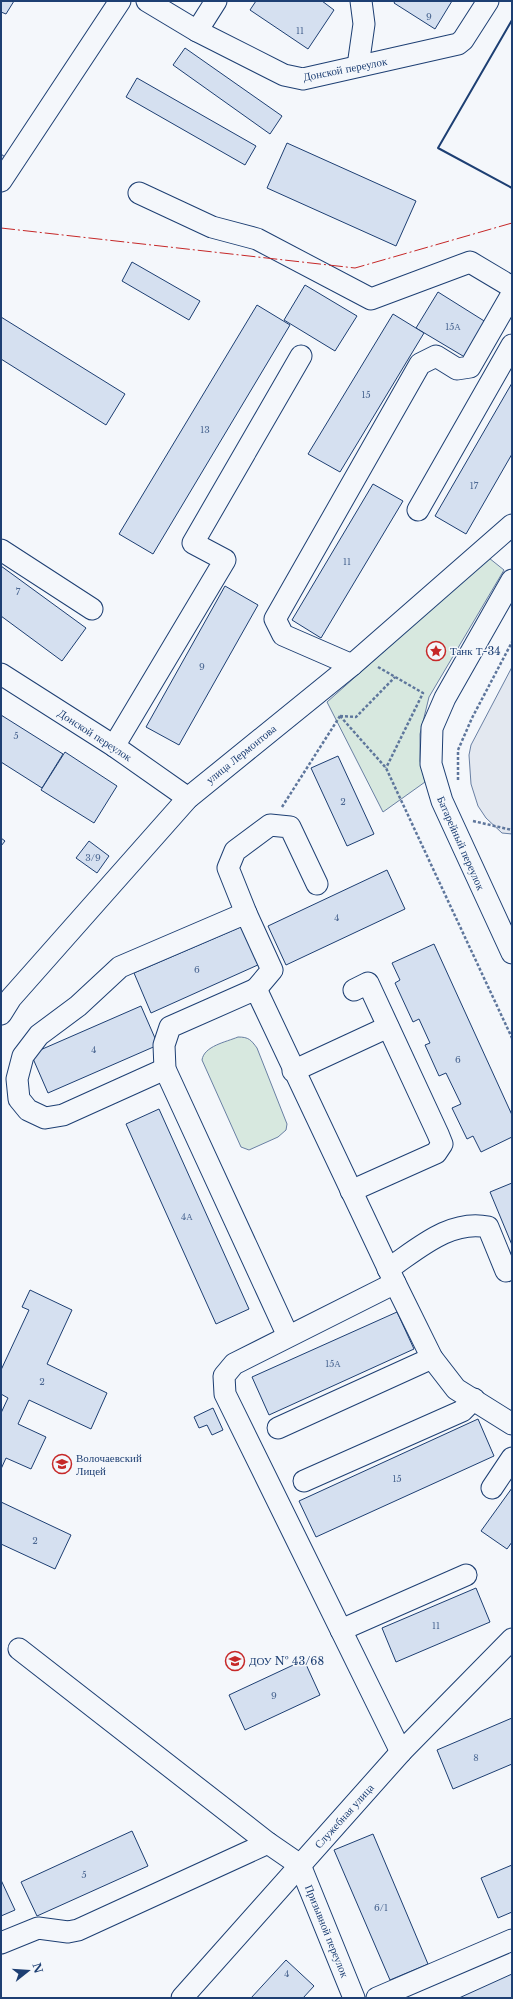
<svg xmlns="http://www.w3.org/2000/svg" width="513" height="1999" viewBox="0 0 513 1999" font-family="'Libre Baskerville',serif">
  <rect width="100%" height="100%" fill="#f4f7fb"/>
  <g fill="#d7e8df" stroke="#687fa3">
    <path d="M 489,558 L 504,570 L 429,697 L 420,734 L 420,761 L 425,782 L 383,812 L 327,702 Z"/>
    <path d="M 238,1037 C 249,1037 251,1040 257,1048 L 287,1124 L 286,1130 L 278,1137 L 249,1150 L 241,1147 L 202,1060 C 204,1046 226,1042 238,1037 Z"/>
  </g>
  <path fill="#e3e8f0" stroke="#687fa3" d="M 512,667 L 512,834 L 502,833 L 486,818 L 478,806 L 471,784 L 469,755 L 471,745 Z"/>
  <g fill="#d5e0f0" stroke="#1d3f73">
    <path d="M 1,1 L 14,1 L 6,14 L 1,12 Z"/>
    <path d="M 256,1 L 322,1 L 334,10 L 308,49 L 250,10 Z"/>
    <path d="M 395,1 L 452,1 L 435,29 L 394,3 Z"/>
    <path d="M 185,48 L 282,116 L 270,134 L 173,65 Z"/>
    <path d="M 137,78 L 256,146 L 245,165 L 126,97 Z"/>
    <path d="M 287,143 L 416,201 L 396,246 L 267,188 Z"/>
    <path d="M 1,154 L 5,157 L 1,164 Z"/>
    <path d="M 132,262 L 200,301 L 189,320 L 122,281 Z"/>
    <path d="M 305,285 L 357,316 L 335,351 L 284,320 Z"/>
    <path d="M 438,292 L 489,324 L 468,359 L 416,328 Z"/>
    <path d="M 257,305 L 290,325 L 153,554 L 119,534 Z"/>
    <path d="M 393,314 L 424,333 L 340,472 L 308,454 Z"/>
    <path d="M 1,317 L 125,394 L 106,425 L 1,359 Z"/>
    <path d="M 512,383 L 512,454 L 466,534 L 435,516 Z"/>
    <path d="M 373,484 L 403,501 L 321,638 L 292,620 Z"/>
    <path d="M 1,566 L 86,628 L 62,661 L 1,616 Z"/>
    <path d="M 225,586 L 258,605 L 179,745 L 146,727 Z"/>
    <path d="M 1,715 L 63,754 L 42,788 L 1,762 Z"/>
    <path d="M 65,752 L 117,786 L 94,823 L 41,790 Z"/>
    <path d="M 338,756 L 374,834 L 347,846 L 311,768 Z"/>
    <path d="M 1,838 L 5,841 L 1,846 Z"/>
    <path d="M 89,841 L 109,856 L 97,873 L 76,858 Z"/>
    <path d="M 387,870 L 405,909 L 286,965 L 268,926 Z"/>
    <path d="M 243,926 L 260,964 L 151,1013 L 134,973 Z"/>
    <path d="M 434,944 L 512,1115 L 512,1137 L 481,1152 L 473,1136 L 467,1139 L 452,1108 L 461,1104 L 446,1073 L 439,1076 L 425,1045 L 430,1043 L 419,1019 L 413,1022 L 395,983 L 400,980 L 392,963 Z"/>
    <path d="M 141,1006 L 158,1045 L 48,1093 L 31,1054 Z"/>
    <path d="M 159,1109 L 249,1309 L 216,1324 L 126,1124 Z"/>
    <path d="M 512,1183 L 512,1245 L 490,1192 Z"/>
    <path d="M 30,1290 L 72,1310 L 47,1364 L 107,1393 L 91,1429 L 29,1400 L 18,1424 L 46,1437 L 31,1469 L 6,1458 L 1,1469 L 1,1413 L 8,1398 L 1,1394 L 1,1370 L 29,1310 L 22,1307 Z"/>
    <path d="M 397,1312 L 414,1349 L 269,1415 L 252,1377 Z"/>
    <path d="M 213,1408 L 223,1430 L 212,1435 L 207,1425 L 199,1428 L 194,1417 Z"/>
    <path d="M 478,1419 L 494,1456 L 316,1537 L 299,1501 Z"/>
    <path d="M 512,1488 L 512,1542 L 507,1549 L 481,1531 Z"/>
    <path d="M 1,1502 L 71,1535 L 55,1569 L 1,1544 Z"/>
    <path d="M 476,1588 L 490,1622 L 396,1662 L 382,1628 Z"/>
    <path d="M 304,1660 L 320,1695 L 245,1730 L 229,1695 Z"/>
    <path d="M 512,1718 L 512,1764 L 453,1789 L 437,1750 Z"/>
    <path d="M 132,1831 L 148,1866 L 37,1916 L 21,1882 Z"/>
    <path d="M 373,1834 L 428,1964 L 390,1980 L 334,1850 Z"/>
    <path d="M 512,1865 L 512,1912 L 498,1918 L 481,1878 Z"/>
    <path d="M 1,1880 L 15,1910 L 1,1916 Z"/>
    <path d="M 286,1960 L 314,1986 L 303,1998 L 251,1998 Z"/>
    <path d="M 512,1974 L 512,1998 L 459,1998 Z"/>
  </g>
  <g fill="none" stroke-linecap="round" stroke-linejoin="round">
    <g stroke="#1d3f73" stroke-width="23">
      <g id="minor">
        <path d="M 147,1 L 197,31 L 284,75 L 303,79 L 458,44 L 463,40 L 488,1"/>
        <path d="M 197,31 L 216,1"/>
        <path d="M 358,66 L 364,24 L 361,1"/>
        <path d="M 1,181 L 120,1"/>
        <path d="M 139,193 L 212,227 L 257,239 L 371,299 L 470,262 L 512,287"/>
        <path d="M 418,510 L 512,345"/>
        <path d="M 1,550 L 92,609"/>
        <path d="M 512,580 L 445,698 L 432,728 L 431,764 L 442,801 L 512,953"/>
        <path d="M 352,665 L 283,635 L 275,619 L 420,364 L 436,356 L 457,369 L 470,367 L 512,294"/>
        <path d="M 1,674 L 114,746 L 188,798"/>
        <path d="M 114,746 L 225,560 L 193,543 L 301,356"/>
        <path d="M 246,913 L 228,868 L 235,851 L 270,825 L 290,827 L 317,884"/>
        <path d="M 1,1014 L 11,998 L 188,798 L 352,665 L 512,525"/>
        <path d="M 165,1069 L 63,1115 L 45,1118 L 28,1110 L 19,1099 L 17,1079 L 23,1056 L 39,1035 L 78,1006 L 120,967 L 246,913 L 272,970 L 256,989"/>
        <path d="M 293,1071 L 388,1027"/>
        <path d="M 351,1191 L 436,1153 L 442,1144 L 438,1134 L 368,983 L 354,990"/>
        <path d="M 388,1269 C 418,1249 450,1219 488,1227 L 506,1271"/>
        <path d="M 395,1283 L 234,1364 L 224,1376 L 225,1394 L 401,1752"/>
        <path d="M 288,1336 L 165,1069 L 164,1045 L 170,1027 L 256,989 L 395,1283 L 432,1358 L 456,1389 L 512,1424"/>
        <path d="M 278,1428 L 432,1358"/>
        <path d="M 304,1481 L 462,1411 L 474,1399"/>
        <path d="M 492,1488 L 512,1458"/>
        <path d="M 341,1630 L 466,1575"/>
        <path d="M 19,1649 L 268,1843 L 300,1865 L 354,1998"/>
        <path d="M 1,1943 L 38,1928 L 68,1932 L 78,1930 L 268,1843"/>
        <path d="M 182,1998 L 401,1752 L 512,1639"/>
        <path d="M 377,1998 L 512,1940"/>
      </g>
    </g>
    <g stroke="#5e769c" stroke-width="2.5" stroke-dasharray="3 2" stroke-linecap="butt">
      <path d="M 378,667 L 423,693 L 386,768"/>
      <path d="M 340,716 L 386,768 L 512,1038"/>
      <path d="M 340,716 L 356,717 L 395,677"/>
      <path d="M 458,780 L 458,750 L 472,718 L 512,642"/>
      <path d="M 282,807 L 340,716"/>
      <path d="M 473,821 L 512,830"/>
    </g>
    <use href="#minor" stroke="#f4f7fb" stroke-width="21"/>
    <path stroke="#1d3f73" stroke-width="2" d="M 512,20 L 438,148 L 512,188"/>
    <path stroke="#c62828" stroke-width="1" stroke-dasharray="14 3 2 3" stroke-linecap="butt" d="M 1,228 L 355,268 L 512,223"/>
  </g>
  <defs>
    <g id="sight-ring" transform="scale(1)"><circle r="9.5" fill="#f4f7fb" stroke="#c62828" stroke-width="1.5"/><path d="M0-6L1.8-2.2L6-1.7L2.9 1.2L3.7 5.4L0 3.3L-3.7 5.4L-2.9 1.2L-6-1.7L-1.8-2.2Z" fill="#c62828"/></g>
    <g id="school-ring" transform="scale(1)"><circle r="9.5" fill="#f4f7fb" stroke="#c62828" stroke-width="1.5"/><path d="M0-5L7-2L0 1L-7-2ZM-4 1L0 2.5L4 1V4Q0 6-4 4Z" fill="#c62828"/></g>
  </defs>
  <g fill-rule="evenodd">
    <use href="#sight-ring" x="436" y="651"/>
    <use href="#school-ring" x="62" y="1464"/>
    <use href="#school-ring" x="235" y="1661"/>
  </g>
  <g text-anchor="middle" dominant-baseline="central" stroke-width="3" stroke-linejoin="round" paint-order="stroke">
    <g font-size="9" fill="#4b6792">
      <text x="429" y="16">9</text>
      <text x="300" y="30">11</text>
      <text x="453" y="326">15А</text>
      <text x="366" y="394">15</text>
      <text x="205" y="429">13</text>
      <text x="474" y="485">17</text>
      <text x="347" y="561">11</text>
      <text x="18" y="591">7</text>
      <text x="202" y="666">9</text>
      <text x="16" y="735">5</text>
      <text x="343" y="801">2</text>
      <text x="93" y="857">3/9</text>
      <text x="337" y="917">4</text>
      <text x="197" y="969">6</text>
      <text x="94" y="1049">4</text>
      <text x="458" y="1059">6</text>
      <text x="187" y="1216">4А</text>
      <text x="333" y="1363">15А</text>
      <text x="42" y="1381">2</text>
      <text x="397" y="1478">15</text>
      <text x="35" y="1540">2</text>
      <text x="436" y="1625">11</text>
      <text x="274" y="1695">9</text>
      <text x="476" y="1757">8</text>
      <text x="84" y="1874">5</text>
      <text x="381" y="1907">6/1</text>
      <text x="287" y="1973">4</text>
    </g>
    <g font-size="11" fill="#1d3f73" stroke="#f4f7fb">
      <text transform="translate(345 69) rotate(-11)">Донской переулок</text>
      <text transform="translate(95 735) rotate(33)">Донской переулок</text>
      <text transform="translate(241 754) rotate(-39)">улица Лермонтова</text>
      <text transform="translate(461 843) rotate(66)">Батарейный переулок</text>
      <text transform="translate(344 1816) rotate(-48)">Служебная улица</text>
      <text transform="translate(327 1931) rotate(68)">Призывной переулок</text>
    </g>
    <g font-size="11" fill="#1d3f73" stroke="#f4f7fb" text-anchor="start">
      <text x="450" y="651">Танк Т-34</text>
      <text x="76" y="1458">Волочаевский<tspan x="76" dy="13">Лицей</tspan></text>
      <text x="249" y="1661">ДОУ № 43/68</text>
    </g>
  </g>
  <rect width="513" height="1999" fill="none" stroke="#1d3f73" stroke-width="4"/>
  <g transform="translate(28 1971) rotate(73)" stroke="#f4f7fb" stroke-width="3" paint-order="stroke">
  <path d="M0-3L7 15L0 10L-7 15Z" fill="#1d3f73"/>
  <text y="-6" font-size="11" font-weight="bold" text-anchor="middle" fill="#1d3f73">N</text>
  </g>
</svg>
